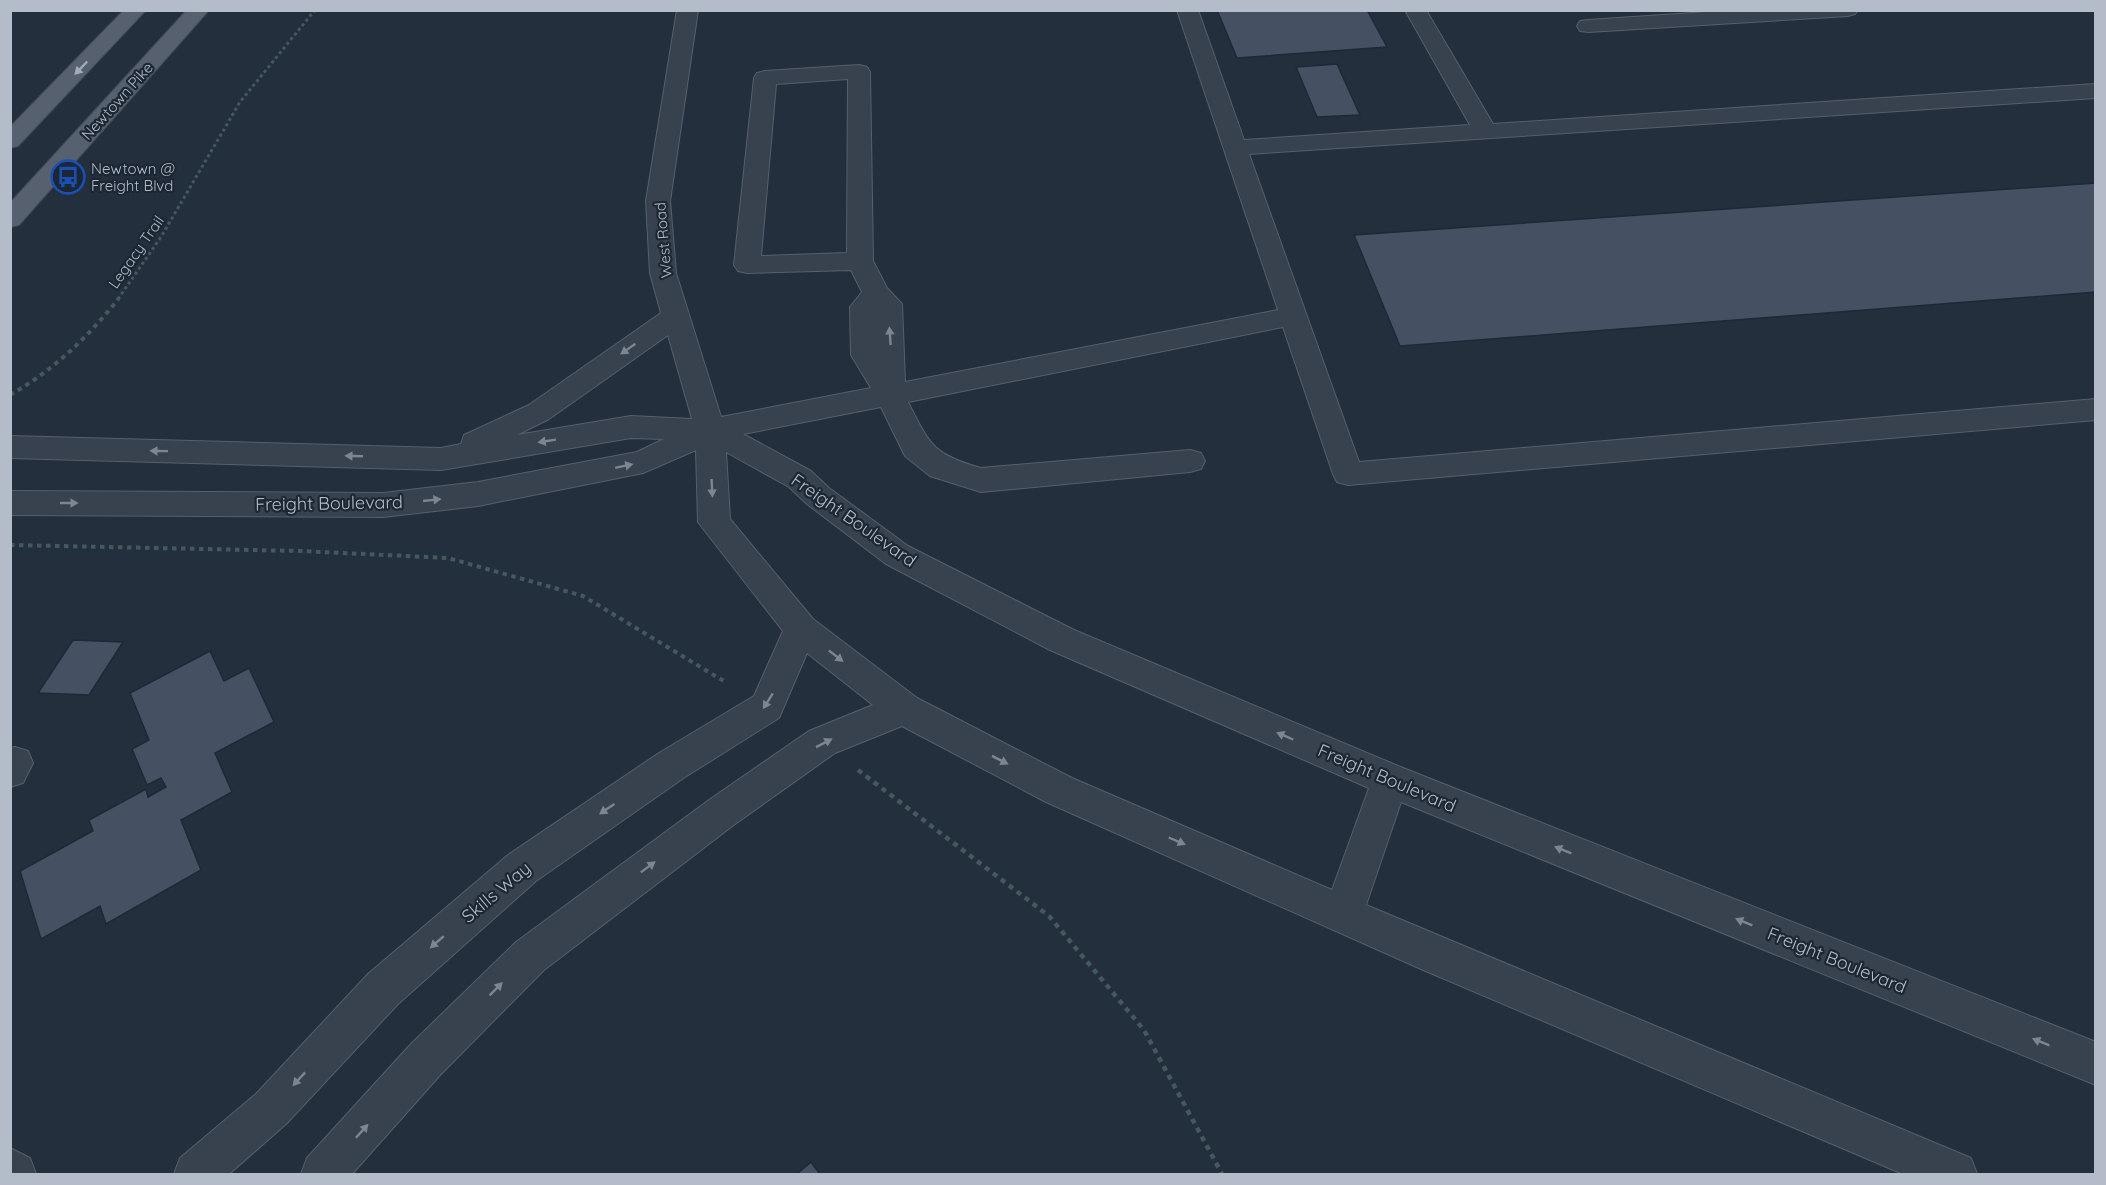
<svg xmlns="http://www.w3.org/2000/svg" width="2106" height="1185" viewBox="0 0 2106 1185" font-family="Quicksand,sans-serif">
  <rect width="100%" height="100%" fill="#242f3e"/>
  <g fill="#455162" stroke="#1f2835" stroke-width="1.5">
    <path d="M 1217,10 L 1367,10 L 1387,47 L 1237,58 Z"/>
    <path d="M 1337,64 L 1360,115 L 1317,117 L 1296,67 Z"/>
    <path d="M 2096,183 L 2096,292 L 1400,346 L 1354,235 Z"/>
    <path d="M 73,640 L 123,642 L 89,695 L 38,693 Z"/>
    <path d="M 210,651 L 224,681 L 249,668 L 274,722 L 215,753 L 232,792 L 181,820 L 201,870 L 106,924 L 100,906 L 41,939 L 20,871 L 93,831 L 89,820 L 146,789 L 148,797 L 166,787 L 161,778 L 147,785 L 132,749 L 149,740 L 130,693 Z"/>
    <path d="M 811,1162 L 820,1174 L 797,1174 Z"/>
  </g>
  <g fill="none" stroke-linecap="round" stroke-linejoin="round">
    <g stroke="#565f6c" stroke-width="2">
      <g id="minor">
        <path d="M 677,10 L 698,10 L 670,201 L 676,273 L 721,417 L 871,388 L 851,355 L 850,307 L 862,292 L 851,270 L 747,273 L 738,271 L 734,265 L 754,78 L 757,73 L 765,71 L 859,65 L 867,67 L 870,72 L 873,261 L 887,288 L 902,304 L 905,382 L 1278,310 L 1177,10 L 1198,10 L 1244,140 L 1470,125 L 1405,10 L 1426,10 L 1493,124 L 2096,84 L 2096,98 L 1249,154 L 1359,462 L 2096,399 L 2096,420 L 1348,485 L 1337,482 L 1333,474 L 1283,327 L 908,402 C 930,445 932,454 981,468 L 1190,450 L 1201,453 L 1205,461 L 1201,469 L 1190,472 L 981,492 L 930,476 L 905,456 L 881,407 L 743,434 L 811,471 L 829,488 L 908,546 L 1074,630 L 1403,768 L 2096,1042 L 2096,1085 L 1401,802 L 1366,905 L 1971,1158 L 1977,1174 L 1903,1174 L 1421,969 L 1046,802 L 902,726 L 835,753 L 735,824 L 544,970 L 441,1074 L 352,1174 L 301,1174 L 307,1158 L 411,1044 L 516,942 L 709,800 L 809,731 L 873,705 L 807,653 L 779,718 L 685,777 L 536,881 L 398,1004 L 286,1124 L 229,1174 L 174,1174 L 180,1158 L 256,1094 L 368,974 L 508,855 L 659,753 L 754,696 L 783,631 L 698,522 L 696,450 L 643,473 L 478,506 L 383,517 L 10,515 L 10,491 L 383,493 L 478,482 L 637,452 L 664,439 L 631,438 L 441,470 L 10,458 L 10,436 L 441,448 L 461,444 L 464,435 L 529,405 L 661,313 L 650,273 L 646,201 ZM 848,79 L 847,253 L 761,256 L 776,84 ZM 668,335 L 692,419 L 631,416 L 517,435 L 549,419 ZM 726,452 L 789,487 L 807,504 L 886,564 L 1050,650 L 1369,788 L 1332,890 L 1072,778 L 917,698 L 813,619 L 730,519 Z"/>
        <path d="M 1737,10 L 1858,10 L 1855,14 L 1848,16 L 1588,32 L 1580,31 L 1577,26 L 1580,21 L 1588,20 Z"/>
        <path d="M 15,747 L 28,751 L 33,763 L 23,783 L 10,787 L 10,748 Z"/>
        <path d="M 10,1148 L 30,1158 L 36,1174 L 10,1174 Z"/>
      </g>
    </g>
    <g stroke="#414a57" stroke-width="2">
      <g id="major">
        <path d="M 124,10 L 146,10 L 18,146 L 10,148 L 10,127 Z"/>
        <path d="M 187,10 L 209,10 L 19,225 L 10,227 L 10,203 Z"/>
      </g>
    </g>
    <path stroke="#44595c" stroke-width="3" stroke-dasharray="3 3" stroke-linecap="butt" d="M 118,299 L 161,237 L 240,102 L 315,10"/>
    <g stroke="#44595c" stroke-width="4" stroke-dasharray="4.5 4.5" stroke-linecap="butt">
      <path d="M 10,395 C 54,370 88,337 119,298"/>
      <path d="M 10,545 L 301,551 L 448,558 L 583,596 L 727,683"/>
    </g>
    <path stroke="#44595c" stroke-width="4.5" stroke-dasharray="5 5" stroke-linecap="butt" d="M 858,770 L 1049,916 L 1144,1030 L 1222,1174"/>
    <use href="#minor" fill="#38414e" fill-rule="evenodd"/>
    <use href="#major" fill="#56606e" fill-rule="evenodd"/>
  </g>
  <defs><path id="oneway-solid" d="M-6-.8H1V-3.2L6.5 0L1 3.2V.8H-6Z" transform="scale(1.5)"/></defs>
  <use fill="#a1aab7" href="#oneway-solid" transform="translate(81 68) rotate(134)"/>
  <g fill="#7c8592">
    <use href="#oneway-solid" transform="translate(890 336) rotate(-94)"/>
    <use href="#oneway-solid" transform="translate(628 349) rotate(145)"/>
    <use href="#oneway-solid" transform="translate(547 441) rotate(171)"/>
    <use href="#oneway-solid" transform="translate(159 451) rotate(-179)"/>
    <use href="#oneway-solid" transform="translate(354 456) rotate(-178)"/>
    <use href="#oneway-solid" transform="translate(624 466) rotate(-12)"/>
    <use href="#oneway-solid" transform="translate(712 488) rotate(87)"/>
    <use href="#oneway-solid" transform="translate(432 500) rotate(-6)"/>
    <use href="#oneway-solid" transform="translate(69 503)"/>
    <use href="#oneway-solid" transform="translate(836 656) rotate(38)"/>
    <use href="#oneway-solid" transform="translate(768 701) rotate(122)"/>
    <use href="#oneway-solid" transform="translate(1285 736) rotate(-157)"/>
    <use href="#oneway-solid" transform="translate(824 743) rotate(-27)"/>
    <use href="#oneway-solid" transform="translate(1000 760) rotate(27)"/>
    <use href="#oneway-solid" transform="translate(607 809) rotate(146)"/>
    <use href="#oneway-solid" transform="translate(1177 841) rotate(23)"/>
    <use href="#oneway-solid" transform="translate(1563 850) rotate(-158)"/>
    <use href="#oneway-solid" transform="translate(648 867) rotate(-37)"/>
    <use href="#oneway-solid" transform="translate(1744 922) rotate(-158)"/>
    <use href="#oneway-solid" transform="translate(437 942) rotate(139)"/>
    <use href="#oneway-solid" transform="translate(496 989) rotate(-45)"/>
    <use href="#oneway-solid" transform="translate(2041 1042) rotate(-158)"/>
    <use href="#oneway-solid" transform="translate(299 1079) rotate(133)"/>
    <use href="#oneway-solid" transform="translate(362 1131) rotate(-48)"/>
  </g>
  <defs>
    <g id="bus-ring" transform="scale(1.725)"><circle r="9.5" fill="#1d2633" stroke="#1a4fb4" stroke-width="1.5"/><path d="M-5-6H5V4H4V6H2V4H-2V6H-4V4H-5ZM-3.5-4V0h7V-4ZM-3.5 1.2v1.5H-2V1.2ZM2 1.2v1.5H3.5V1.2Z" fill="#1a4fb4"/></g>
  </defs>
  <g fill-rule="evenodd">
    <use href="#bus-ring" x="68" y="177"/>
  </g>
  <g text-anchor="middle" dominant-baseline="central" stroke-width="4.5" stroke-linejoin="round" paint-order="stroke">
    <g font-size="15" fill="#b4bcc9" stroke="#1d2633">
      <text transform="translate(117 101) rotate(-48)">Newtown Pike</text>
      <text transform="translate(663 240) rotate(-95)">West Road</text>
      <text transform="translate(136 252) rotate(-55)">Legacy Trail</text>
    </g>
    <g font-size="15" fill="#b4bcc9" stroke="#1d2633" text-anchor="start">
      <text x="91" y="168">Newtown @<tspan x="91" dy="17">Freight Blvd</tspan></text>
    </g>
    <g font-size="18" fill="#b4bcc9" stroke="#1d2633">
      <text transform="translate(329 503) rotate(-1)">Freight Boulevard</text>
      <text transform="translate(854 520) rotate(35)">Freight Boulevard</text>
      <text transform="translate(1387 778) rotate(23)">Freight Boulevard</text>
      <text transform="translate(496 892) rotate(-40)">Skills Way</text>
      <text transform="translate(1837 960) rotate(22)">Freight Boulevard</text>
    </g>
  </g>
  <rect width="2106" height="1185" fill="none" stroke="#b4bcc9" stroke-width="24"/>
</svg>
